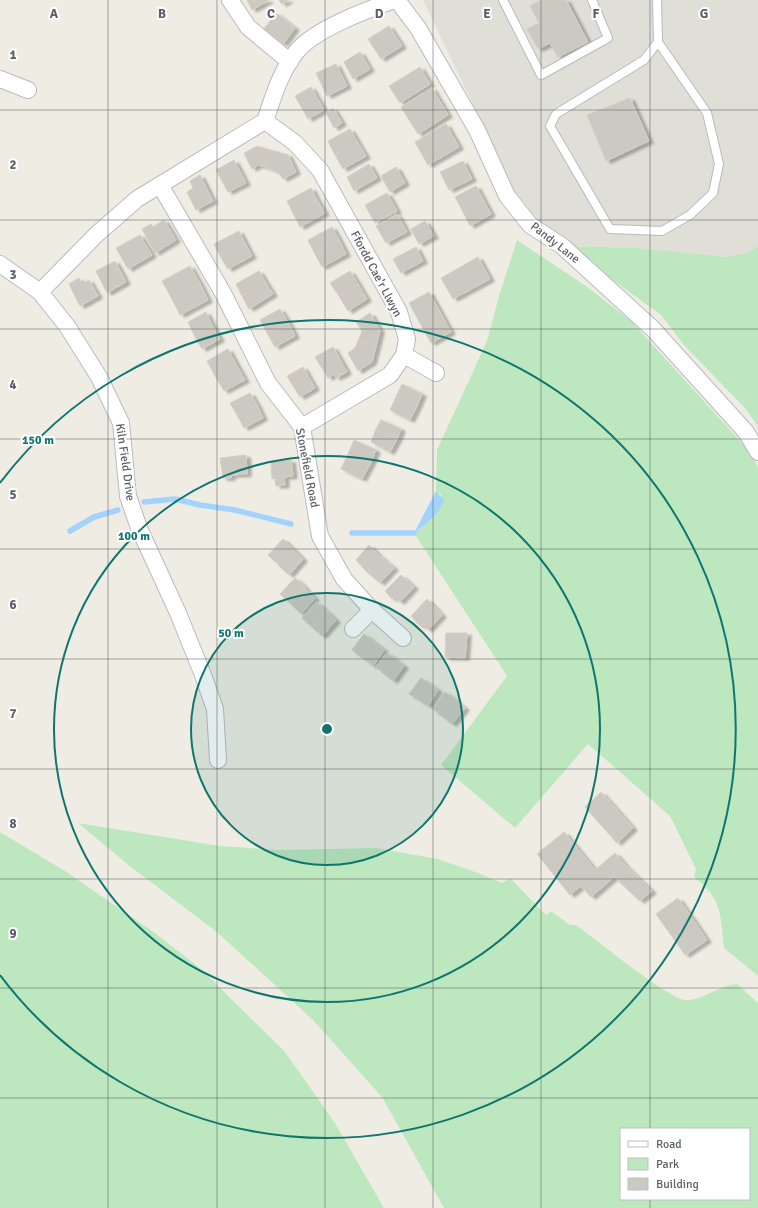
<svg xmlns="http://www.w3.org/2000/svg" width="758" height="1208" viewBox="0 0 758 1208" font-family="Signika,sans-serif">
  <defs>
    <filter id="shadow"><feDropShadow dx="4.5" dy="2.5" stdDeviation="1" flood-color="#0004"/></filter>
  </defs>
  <rect width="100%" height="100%" fill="#efede3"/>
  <path fill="#dfded7" d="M 423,0 L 758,0 L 758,246 L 751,252 L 728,257 L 638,248 L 573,246 L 535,217 L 514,190 Z"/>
  <g fill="#bde8bf" fill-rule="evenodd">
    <path d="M 517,240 L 586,286 L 631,321 L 751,453 L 758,468 L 758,976 L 724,948 C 720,914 723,900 694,877 L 696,869 L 670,816 L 588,744 L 515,828 L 441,765 L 507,676 L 414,533 L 430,521 L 442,496 L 436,491 L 437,450 L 487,341 L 499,296 Z"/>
    <path d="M 573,246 L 638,248 L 728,257 L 750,252 L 758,246 L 758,426 L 744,407 L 684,345 L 661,315 L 606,275 Z"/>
    <path d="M 78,823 L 220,846 L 279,850 L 376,848 L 438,859 L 478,873 L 502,883 L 510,878 L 546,915 L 551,911 L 570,925 L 576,925 C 594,938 669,999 685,1000 C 702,1001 717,986 737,984 L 758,1003 L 758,1208 L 444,1208 L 382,1097 L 313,1020 L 218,933 L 131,867 ZM 621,1129 L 749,1129 L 749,1199 L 621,1199 Z"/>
    <path d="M 0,832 L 65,871 L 155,933 L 201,969 L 285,1052 L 335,1123 L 384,1208 L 0,1208 Z"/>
  </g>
  <path fill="#a2d3ff" d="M 436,491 L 444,500 C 438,515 427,524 414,533 Z"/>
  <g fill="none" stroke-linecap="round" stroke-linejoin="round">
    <g stroke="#a2d3ff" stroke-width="5.5">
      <path d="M 144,502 L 175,499 L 200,505 L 235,510 L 291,524"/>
      <path d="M 70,531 L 94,517 L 118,510"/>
      <path d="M 352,533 L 414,533"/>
    </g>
  </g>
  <g fill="#ccc9c2" stroke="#d4cfc1" filter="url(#shadow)">
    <path d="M 247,0 L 269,0 L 252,10 Z"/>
    <path d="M 279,0 L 289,0 L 282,4 Z"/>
    <path d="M 540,0 L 566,0 L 588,42 L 558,57 L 550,43 L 538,49 L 527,29 L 539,23 L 530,6 Z"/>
    <path d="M 276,13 L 295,28 L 283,44 L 264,29 Z"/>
    <path d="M 389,26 L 402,46 L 381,59 L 368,39 Z"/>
    <path d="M 360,52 L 370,69 L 353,79 L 344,62 Z"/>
    <path d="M 336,64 L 347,86 L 327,96 L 316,73 Z"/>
    <path d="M 420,67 L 430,84 L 400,103 L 389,86 Z"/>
    <path d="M 311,87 L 324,110 L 308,119 L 295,96 Z"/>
    <path d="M 432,88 L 448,115 L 418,134 L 401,107 Z"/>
    <path d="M 630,98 L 649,141 L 606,161 L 587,115 Z"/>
    <path d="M 333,108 L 342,123 L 334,128 L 326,113 Z"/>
    <path d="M 446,124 L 459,147 L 428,165 L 415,142 Z"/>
    <path d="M 350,129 L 358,143 L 335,155 L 328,141 Z"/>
    <path d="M 358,143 L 366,156 L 343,169 L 335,155 Z"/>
    <path d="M 257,146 L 271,150 L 266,167 L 258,165 L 252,169 L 244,153 Z"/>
    <path d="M 271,150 L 288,155 L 296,172 L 283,179 L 278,172 L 266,167 Z"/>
    <path d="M 234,160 L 246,183 L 228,192 L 216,170 Z"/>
    <path d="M 463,161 L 472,179 L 449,190 L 440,172 Z"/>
    <path d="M 369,164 L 377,178 L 354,191 L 347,177 Z"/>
    <path d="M 396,167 L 405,183 L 390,192 L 381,176 Z"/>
    <path d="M 200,175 L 213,201 L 196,210 L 187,192 L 193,188 L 190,181 Z"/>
    <path d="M 476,186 L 484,201 L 463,212 L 455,197 Z"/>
    <path d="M 311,188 L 317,200 L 293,213 L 287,201 Z"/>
    <path d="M 387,193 L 397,211 L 375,223 L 365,205 Z"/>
    <path d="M 317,200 L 325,213 L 300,227 L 293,213 Z"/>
    <path d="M 484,201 L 491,214 L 470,226 L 463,212 Z"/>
    <path d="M 397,214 L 407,232 L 386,243 L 376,226 Z"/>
    <path d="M 164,220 L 176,240 L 155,253 L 142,229 L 151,224 L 153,227 Z"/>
    <path d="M 425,221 L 434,236 L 419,244 L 411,229 Z"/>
    <path d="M 332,227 L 339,240 L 315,254 L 308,240 Z"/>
    <path d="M 239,231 L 245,243 L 220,256 L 214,244 Z"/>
    <path d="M 140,235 L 152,255 L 128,269 L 116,248 Z"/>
    <path d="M 339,240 L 346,254 L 322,267 L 315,254 Z"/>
    <path d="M 245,243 L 252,256 L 228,269 L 220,256 Z"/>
    <path d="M 416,247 L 423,261 L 401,273 L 393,259 Z"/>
    <path d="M 478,257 L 490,279 L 453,299 L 441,278 Z"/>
    <path d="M 115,261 L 126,282 L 107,293 L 96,271 Z"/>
    <path d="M 190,266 L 200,284 L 172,299 L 162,281 Z"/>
    <path d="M 259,271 L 266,283 L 242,296 L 236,284 Z"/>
    <path d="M 350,271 L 358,284 L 339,296 L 330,283 Z"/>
    <path d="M 79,278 L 82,284 L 89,280 L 98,296 L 80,306 L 69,284 Z"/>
    <path d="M 266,283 L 273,294 L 249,309 L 242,296 Z"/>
    <path d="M 200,284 L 208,300 L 180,315 L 172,299 Z"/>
    <path d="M 358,284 L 367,299 L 348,311 L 339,296 Z"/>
    <path d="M 429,292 L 451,332 L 431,343 L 409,303 Z"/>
    <path d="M 280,309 L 288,322 L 267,333 L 260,320 Z"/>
    <path d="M 206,312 L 212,325 L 194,335 L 188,322 Z"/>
    <path d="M 370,313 L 380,330 L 376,346 L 358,341 L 362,331 L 356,322 Z"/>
    <path d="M 288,322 L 295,336 L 275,347 L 267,333 Z"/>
    <path d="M 212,325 L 220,339 L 202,349 L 194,335 Z"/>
    <path d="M 358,341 L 376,346 L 372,362 L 358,371 L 348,353 L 355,348 Z"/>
    <path d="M 333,347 L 347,372 L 336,378 L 334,374 L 328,378 L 315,357 Z"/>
    <path d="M 228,349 L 236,364 L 215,376 L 207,361 Z"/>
    <path d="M 236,364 L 245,380 L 224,391 L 215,376 Z"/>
    <path d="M 303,367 L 315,388 L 300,397 L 287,376 Z"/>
    <path d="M 402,384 L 422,394 L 417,406 L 396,397 Z"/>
    <path d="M 250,393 L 257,405 L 237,415 L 230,403 Z"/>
    <path d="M 396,397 L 417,406 L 410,420 L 390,410 Z"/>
    <path d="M 257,405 L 263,418 L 244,428 L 237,415 Z"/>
    <path d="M 381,420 L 401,429 L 397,439 L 376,429 Z"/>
    <path d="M 376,429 L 397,439 L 390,452 L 371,442 Z"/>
    <path d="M 354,440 L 376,450 L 370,464 L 348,454 Z"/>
    <path d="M 348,454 L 370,464 L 362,479 L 341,469 Z"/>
    <path d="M 246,455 L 247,474 L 231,475 L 231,478 L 223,478 L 220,458 Z"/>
    <path d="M 291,460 L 293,476 L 284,477 L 285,485 L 276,486 L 275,478 L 272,479 L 271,462 Z"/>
    <path d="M 283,539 L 293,549 L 279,565 L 268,555 Z"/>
    <path d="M 369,545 L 381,557 L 367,572 L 356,560 Z"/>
    <path d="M 293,549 L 303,559 L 289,575 L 278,565 Z"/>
    <path d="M 381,557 L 394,568 L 380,583 L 367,572 Z"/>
    <path d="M 401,575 L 414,587 L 400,602 L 394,597 L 392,599 L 385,591 Z"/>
    <path d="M 295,578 L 305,587 L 291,604 L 280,594 Z"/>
    <path d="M 305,588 L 315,598 L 301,614 L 291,604 Z"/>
    <path d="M 427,599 L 442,615 L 428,630 L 422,624 L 420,626 L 411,616 Z"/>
    <path d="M 316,602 L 326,611 L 312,627 L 302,618 Z"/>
    <path d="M 326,611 L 336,620 L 322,636 L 312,627 Z"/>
    <path d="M 446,633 L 467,633 L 465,658 L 445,657 Z"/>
    <path d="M 364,634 L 384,650 L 373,666 L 352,650 Z"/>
    <path d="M 387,653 L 404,666 L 393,681 L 376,667 Z"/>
    <path d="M 421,678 L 438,690 L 428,706 L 409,694 Z"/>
    <path d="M 445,692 L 465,708 L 452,724 L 433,709 Z"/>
    <path d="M 601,792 L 633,828 L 617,843 L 585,807 Z"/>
    <path d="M 564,832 L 595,870 L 615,853 L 627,867 L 652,891 L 640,901 L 614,877 L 591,897 L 581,886 L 570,895 L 537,854 Z"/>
    <path d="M 678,898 L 707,940 L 685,955 L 656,914 Z"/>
  </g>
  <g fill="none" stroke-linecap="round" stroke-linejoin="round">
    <g stroke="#b8bbc0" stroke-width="10">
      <g id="lane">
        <path d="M 503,0 L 541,75 L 608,38 L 592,0"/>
        <path d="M 657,0 L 658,42 L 644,60 L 556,114 L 550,126 L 610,229 L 662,231 L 690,215 L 713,193 L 719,164 L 707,113 L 658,42"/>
      </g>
    </g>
    <g stroke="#b8bbc0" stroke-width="18">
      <g id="street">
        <path d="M 230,0 L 248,27 L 290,62"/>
        <path d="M 397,0 L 418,28 L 477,130 L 507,196 L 530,225 L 562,246 L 653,329 L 746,432 L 758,452"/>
        <path d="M 0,79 L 28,90"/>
        <path d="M 265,121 L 295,143 L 320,170 L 399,312 L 407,339 L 404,355 L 390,375 L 302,427"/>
        <path d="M 265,121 C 273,98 280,72 297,51 C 315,29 367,10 394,0"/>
        <path d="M 160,185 L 223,293 L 268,383 L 302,427 L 320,536 L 344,579 L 372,610 L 403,638"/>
        <path d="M 0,264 L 40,292 L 67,326 L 99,377 L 121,423 L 128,496 L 139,528 L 178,613 L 203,675 L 215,709 L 218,760"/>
        <path d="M 40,292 L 97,234 L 137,199 L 265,121"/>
        <path d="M 404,355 L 436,373"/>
        <path d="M 353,629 L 372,610"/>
      </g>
    </g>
    <use href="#lane" stroke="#fff" stroke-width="8"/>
    <use href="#street" stroke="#fff" stroke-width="16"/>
  </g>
  <path fill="none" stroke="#5b5f65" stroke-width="1" stroke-opacity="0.55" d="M 108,0 L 108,1208M 217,0 L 217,1208M 325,0 L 325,1208M 433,0 L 433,1208M 541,0 L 541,1208M 650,0 L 650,1129M 0,110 L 758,110M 0,220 L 758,220M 0,329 L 758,329M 0,439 L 758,439M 0,549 L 758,549M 0,659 L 758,659M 0,769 L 758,769M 0,879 L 758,879M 0,988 L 758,988M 0,1098 L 758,1098M 650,1199 L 650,1208"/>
  <circle cx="327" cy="729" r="136" fill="#0f766e" fill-opacity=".12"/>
  <g fill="none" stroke="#0f766e" stroke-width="2">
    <circle cx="327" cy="729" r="136"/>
    <circle cx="327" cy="729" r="273"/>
    <path d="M0 483A409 409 0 1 1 0 975"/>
  </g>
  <g text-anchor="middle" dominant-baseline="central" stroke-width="4" stroke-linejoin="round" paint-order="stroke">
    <g font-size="12" fill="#5b5f65" stroke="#fff">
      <text transform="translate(555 243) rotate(38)">Pandy Lane</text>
      <text transform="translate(376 274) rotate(62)">Ffordd Cae'r Llwyn</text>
      <text transform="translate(125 462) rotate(82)">Kiln Field Drive</text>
      <text transform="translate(307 468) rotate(79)">Stonefield Road</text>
    </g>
  </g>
  <g font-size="13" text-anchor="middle" font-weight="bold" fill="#5b5f65" stroke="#fff" stroke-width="4" stroke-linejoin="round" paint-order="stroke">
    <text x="54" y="18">A</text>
    <text x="162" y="18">B</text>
    <text x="271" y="18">C</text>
    <text x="379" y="18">D</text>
    <text x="487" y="18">E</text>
    <text x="596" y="18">F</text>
    <text x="704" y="18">G</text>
    <text x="13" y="59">1</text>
    <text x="13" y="169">2</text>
    <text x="13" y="279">3</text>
    <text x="13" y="389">4</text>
    <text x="13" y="499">5</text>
    <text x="13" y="609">6</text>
    <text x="13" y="718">7</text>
    <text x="13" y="828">8</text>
    <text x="13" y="938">9</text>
  </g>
  <circle cx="327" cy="729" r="6" fill="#0f766e" stroke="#fff" stroke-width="2"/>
  <g font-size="12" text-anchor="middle" font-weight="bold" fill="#0f766e" stroke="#fff" stroke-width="4" stroke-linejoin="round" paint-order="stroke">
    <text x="38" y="444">150 m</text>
    <text x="134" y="540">100 m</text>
    <text x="231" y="637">50 m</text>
  </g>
  <rect x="620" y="1128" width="130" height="72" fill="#ffffff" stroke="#bdbfc1"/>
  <rect x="628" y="1141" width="20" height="6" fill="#ffffff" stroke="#bdbfc1"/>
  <text x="656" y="1148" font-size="12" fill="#5b5f65">Road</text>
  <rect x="628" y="1158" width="20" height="12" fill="#bde8bf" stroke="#bdbfc1"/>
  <text x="656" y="1168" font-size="12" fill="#5b5f65">Park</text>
  <rect x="628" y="1178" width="20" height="12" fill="#ccc9c2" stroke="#bdbfc1"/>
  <text x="656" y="1188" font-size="12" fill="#5b5f65">Building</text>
</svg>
